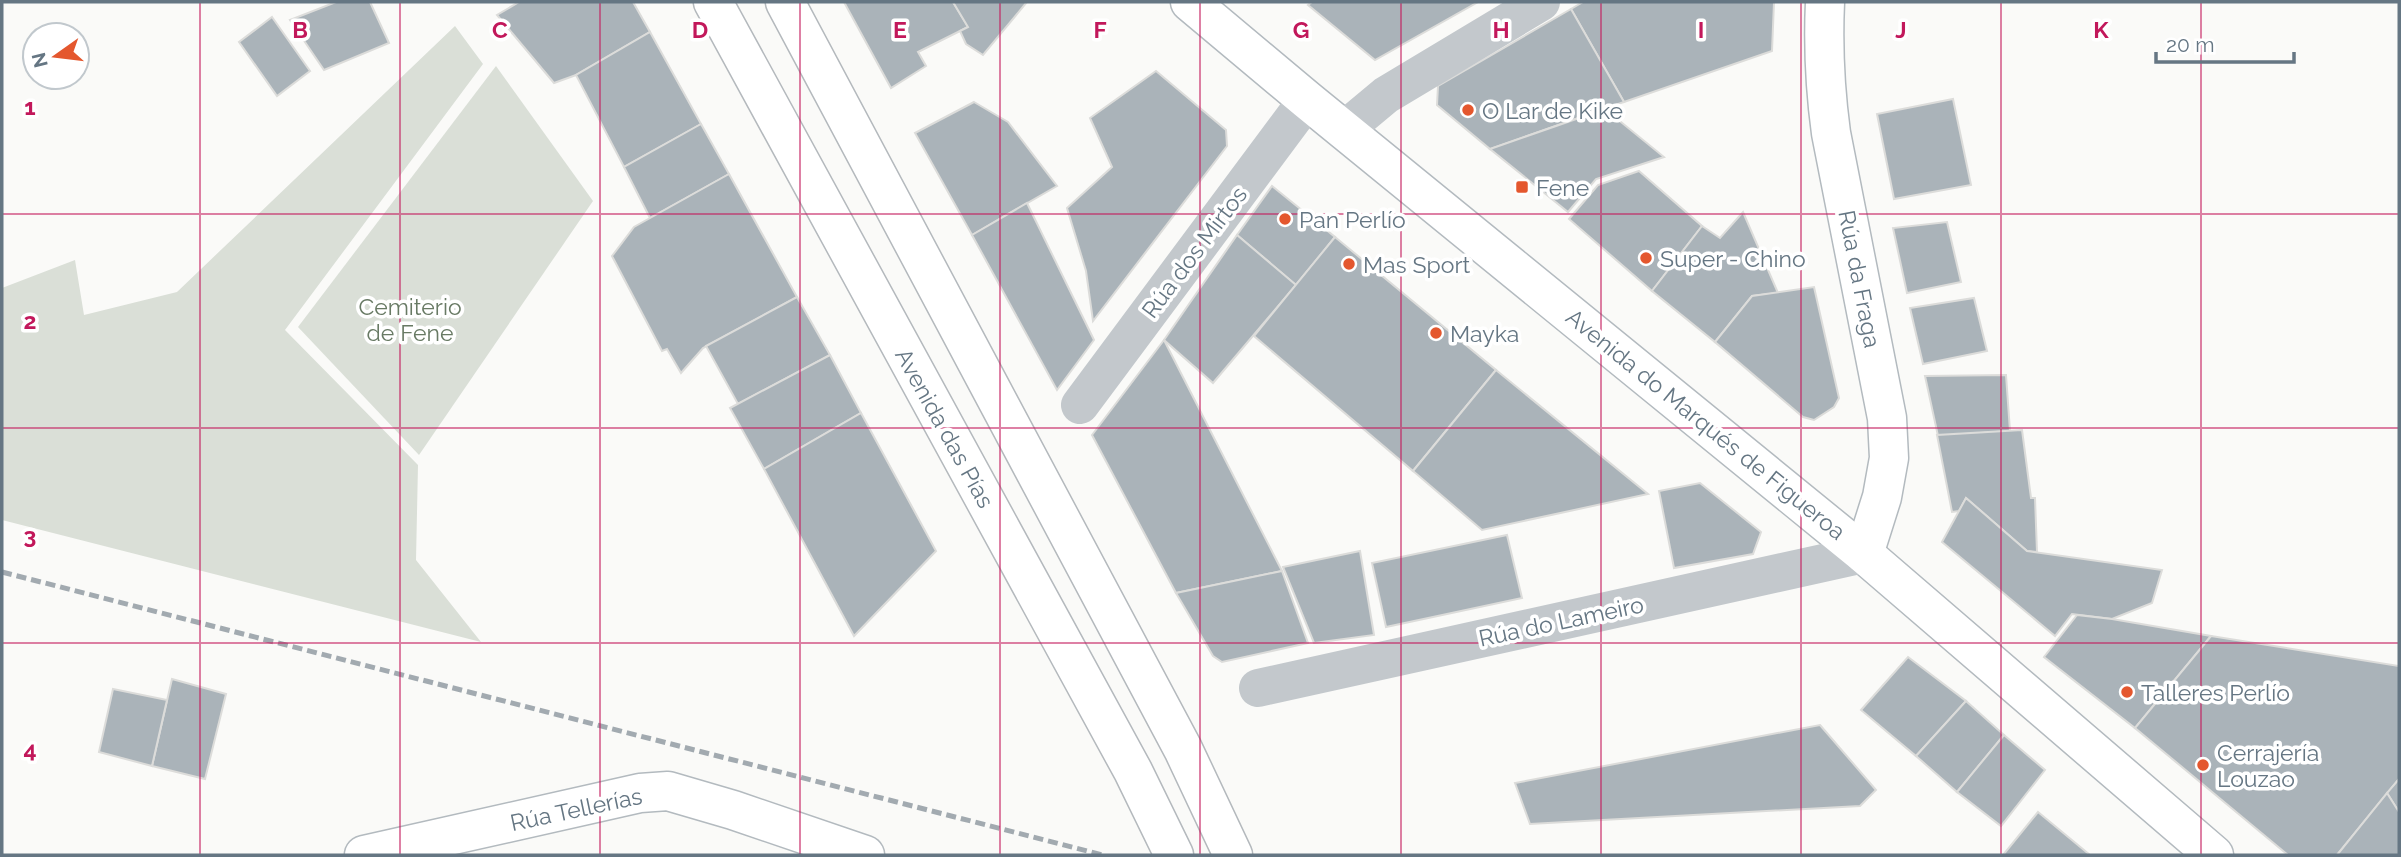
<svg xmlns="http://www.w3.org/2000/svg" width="2401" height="857" viewBox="0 0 2401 857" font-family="Raleway,sans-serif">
  <rect width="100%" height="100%" fill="#fafaf8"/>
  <g fill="#dadfd7">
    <path d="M 455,26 L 483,64 L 285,330 L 418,465 L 416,560 L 481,642 L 2,520 L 2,288 L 75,260 L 84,315 L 177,292 Z"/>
    <path d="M 496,66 L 593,201 L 419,455 L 298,327 Z"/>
  </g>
  <g fill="#aab3b9" stroke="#dcdcda" stroke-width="2">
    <path d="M 336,2 L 370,2 L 389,43 L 324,70 L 290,20 Z"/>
    <path d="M 519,2 L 633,2 L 650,32 L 576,75 L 554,83 L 497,15 Z"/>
    <path d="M 844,2 L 953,2 L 968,27 L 918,52 L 926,66 L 891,88 Z"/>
    <path d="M 953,2 L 1027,2 L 983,55 L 966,44 L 960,31 L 968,27 Z"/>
    <path d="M 1312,2 L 1478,2 L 1375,60 L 1308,5 Z"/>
    <path d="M 1583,2 L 1774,2 L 1772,51 L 1624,102 L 1571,9 Z"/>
    <path d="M 1571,9 L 1624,102 L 1490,149 L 1437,105 L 1438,86 Z"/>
    <path d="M 272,17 L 310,71 L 277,96 L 239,42 Z"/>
    <path d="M 650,32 L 701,124 L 624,167 L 576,75 Z"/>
    <path d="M 1156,71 L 1226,130 L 1227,146 L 1093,321 L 1086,271 L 1067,208 L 1112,167 L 1090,118 Z"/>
    <path d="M 1953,99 L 1971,185 L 1894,199 L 1877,114 Z"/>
    <path d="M 974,102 L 1008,122 L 1057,186 L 972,235 L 915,133 Z"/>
    <path d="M 1605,109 L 1664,157 L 1596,179 L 1568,212 L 1490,149 Z"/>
    <path d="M 701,124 L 729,174 L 650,218 L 624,167 Z"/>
    <path d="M 1639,171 L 1702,226 L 1652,291 L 1569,219 L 1598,185 Z"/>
    <path d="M 729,174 L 797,297 L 703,348 L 681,373 L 667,349 L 662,351 L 612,256 L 634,227 Z"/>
    <path d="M 1272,186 L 1335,237 L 1296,285 L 1237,235 Z"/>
    <path d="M 1027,203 L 1094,340 L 1057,390 L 972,235 Z"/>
    <path d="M 1743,212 L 1778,293 L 1752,296 L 1715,342 L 1652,291 L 1702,226 L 1720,238 Z"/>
    <path d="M 1947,222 L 1961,282 L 1907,293 L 1893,228 Z"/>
    <path d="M 1237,235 L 1296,285 L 1213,383 L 1164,340 Z"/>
    <path d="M 1335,237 L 1496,370 L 1413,471 L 1254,336 Z"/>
    <path d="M 1814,287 L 1839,398 L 1834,407 L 1814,420 L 1803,417 L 1715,342 L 1752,296 Z"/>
    <path d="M 797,297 L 830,355 L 738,404 L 706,346 Z"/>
    <path d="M 1974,298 L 1987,351 L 1923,364 L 1910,308 Z"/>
    <path d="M 1164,340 L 1282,571 L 1176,593 L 1092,435 Z"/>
    <path d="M 830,355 L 861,413 L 764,469 L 730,408 Z"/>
    <path d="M 1496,370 L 1648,494 L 1482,530 L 1413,471 Z"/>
    <path d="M 2006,375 L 2010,431 L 1938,436 L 1925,376 Z"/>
    <path d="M 861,413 L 936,551 L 854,636 L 764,469 Z"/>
    <path d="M 2022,430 L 2031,498 L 2035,498 L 2037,552 L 2027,551 L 1966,498 L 1959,511 L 1952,512 L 1937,435 Z"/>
    <path d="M 1700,483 L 1761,532 L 1753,554 L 1674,568 L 1659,491 Z"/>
    <path d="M 1966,498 L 2027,551 L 2162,570 L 2152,603 L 2112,619 L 2072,614 L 2055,636 L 1942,542 Z"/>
    <path d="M 1507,535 L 1522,598 L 1386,627 L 1372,563 Z"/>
    <path d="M 1360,551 L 1374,635 L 1314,643 L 1283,567 Z"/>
    <path d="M 1282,571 L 1308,643 L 1222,662 L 1213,656 L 1176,593 Z"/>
    <path d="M 2077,615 L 2112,619 L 2211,636 L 2135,728 L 2044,657 Z"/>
    <path d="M 2211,636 L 2399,666 L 2399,779 L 2337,855 L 2288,855 L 2135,728 Z"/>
    <path d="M 1908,657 L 1966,701 L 1916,756 L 1861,710 Z"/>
    <path d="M 172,679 L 226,694 L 205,779 L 152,766 Z"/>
    <path d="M 113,689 L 167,700 L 152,766 L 99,752 Z"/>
    <path d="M 1966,701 L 2004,735 L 1957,792 L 1916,756 Z"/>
    <path d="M 1820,725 L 1876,790 L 1860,806 L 1530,824 L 1515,783 Z"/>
    <path d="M 2004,735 L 2045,770 L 2001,826 L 1957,792 Z"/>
    <path d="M 2399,779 L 2399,812 L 2387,793 Z"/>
    <path d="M 2387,793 L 2399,812 L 2399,855 L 2337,855 Z"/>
    <path d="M 2038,812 L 2090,855 L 2003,855 Z"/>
  </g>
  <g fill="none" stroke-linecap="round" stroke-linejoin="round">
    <g stroke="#b3babf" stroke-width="41">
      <g id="secondary">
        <path d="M 1190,2 L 1307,100 L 1864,554 L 2214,855"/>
        <path d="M 1825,2 C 1823,46 1825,89 1831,133 L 1887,418 L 1889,458 L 1882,497 L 1864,554"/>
        <path d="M 364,855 L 640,793 L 668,791 L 733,810 L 865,855"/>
      </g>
    </g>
    <g stroke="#b4b9bd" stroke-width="41">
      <g id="highway">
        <path d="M 713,2 L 1133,771 L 1174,855"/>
        <path d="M 785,2 L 1183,749 L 1233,855"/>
      </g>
    </g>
    <g stroke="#c3c8cc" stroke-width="38">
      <path d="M 1344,130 L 1386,95 L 1541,2"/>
      <path d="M 1080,405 L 1307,100"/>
      <path d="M 1258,688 L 1864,554"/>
    </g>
    <use href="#secondary" stroke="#fff" stroke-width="38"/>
    <use href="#highway" stroke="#fff" stroke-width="38"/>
    <path stroke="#a2aab0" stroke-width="5" stroke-dasharray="10 5" stroke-linecap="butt" d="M 2,572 L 1103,855"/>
  </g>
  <path fill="none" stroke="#c2185b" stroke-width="2" stroke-opacity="0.55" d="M 200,2 L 200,855M 400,2 L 400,855M 600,2 L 600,855M 800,2 L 800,855M 1000,2 L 1000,855M 1200,2 L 1200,855M 1401,2 L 1401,855M 1601,2 L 1601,855M 1801,2 L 1801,855M 2001,2 L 2001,855M 2201,2 L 2201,855M 2,214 L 2399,214M 2,428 L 2399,428M 2,643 L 2399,643"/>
  <g fill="#e4572e" stroke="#fff" stroke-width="2.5">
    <circle cx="1468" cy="110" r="7"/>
    <rect x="1515" y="180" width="14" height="14" rx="3.5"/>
    <circle cx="1285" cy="219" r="7"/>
    <circle cx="1646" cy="258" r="7"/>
    <circle cx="1349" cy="264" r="7"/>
    <circle cx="1436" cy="333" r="7"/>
    <circle cx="2127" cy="692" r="7"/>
    <circle cx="2203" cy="765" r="7"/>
  </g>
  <g text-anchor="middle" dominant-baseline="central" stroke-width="7" stroke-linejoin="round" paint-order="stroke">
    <g font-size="23" fill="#657683" stroke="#fff" text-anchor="start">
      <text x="1482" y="110">O Lar de Kike</text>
      <text x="1536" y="187">Fene</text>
      <text x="1299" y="219">Pan Perlío</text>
      <text x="1660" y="258">Super - Chino</text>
      <text x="1363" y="264">Mas Sport</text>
      <text x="1450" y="333">Mayka</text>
      <text x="2141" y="692">Talleres Perlío</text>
      <text x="2217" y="752">Cerrajería<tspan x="2217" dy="26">Louzao</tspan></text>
    </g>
    <g font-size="23" fill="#657683" stroke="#fff">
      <text transform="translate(1194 252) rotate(-53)">Rúa dos Mirtos</text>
      <text transform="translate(1860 279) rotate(79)">Rúa da Fraga</text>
      <text transform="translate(1706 424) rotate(39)">Avenida do Marqués de Figueroa</text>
      <text transform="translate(945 428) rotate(61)">Avenida das Pías</text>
      <text transform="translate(1561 621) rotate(-12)">Rúa do Lameiro</text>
      <text transform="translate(576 809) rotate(-12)">Rúa Tellerías</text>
    </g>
    <g font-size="23" fill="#687a64" stroke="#fff">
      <text x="410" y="306">Cemiterio<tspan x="410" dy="26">de Fene</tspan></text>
    </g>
  </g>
  <g font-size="23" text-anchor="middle" font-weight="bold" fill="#c2185b" stroke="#fff" stroke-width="7" stroke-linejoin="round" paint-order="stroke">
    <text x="300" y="38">B</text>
    <text x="500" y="38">C</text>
    <text x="700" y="38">D</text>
    <text x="900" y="38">E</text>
    <text x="1100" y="38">F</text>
    <text x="1301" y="38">G</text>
    <text x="1501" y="38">H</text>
    <text x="1701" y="38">I</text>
    <text x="1901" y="38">J</text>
    <text x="2101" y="38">K</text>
    <text x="30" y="115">1</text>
    <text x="30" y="329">2</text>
    <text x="30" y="544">3</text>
    <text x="30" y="758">4</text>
  </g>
  <rect width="2401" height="857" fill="none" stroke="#657683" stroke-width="7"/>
  <g transform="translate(56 56) rotate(256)"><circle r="33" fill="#ffffff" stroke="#c1c8cd" stroke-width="2"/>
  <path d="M0-5L12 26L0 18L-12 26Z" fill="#e4572e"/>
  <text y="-10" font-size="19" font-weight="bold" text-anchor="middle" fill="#657683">N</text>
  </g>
  <path d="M2156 52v10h138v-10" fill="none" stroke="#657683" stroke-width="3.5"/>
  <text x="2166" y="52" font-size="21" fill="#657683" stroke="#ffffff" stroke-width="5" paint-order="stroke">20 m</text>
</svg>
